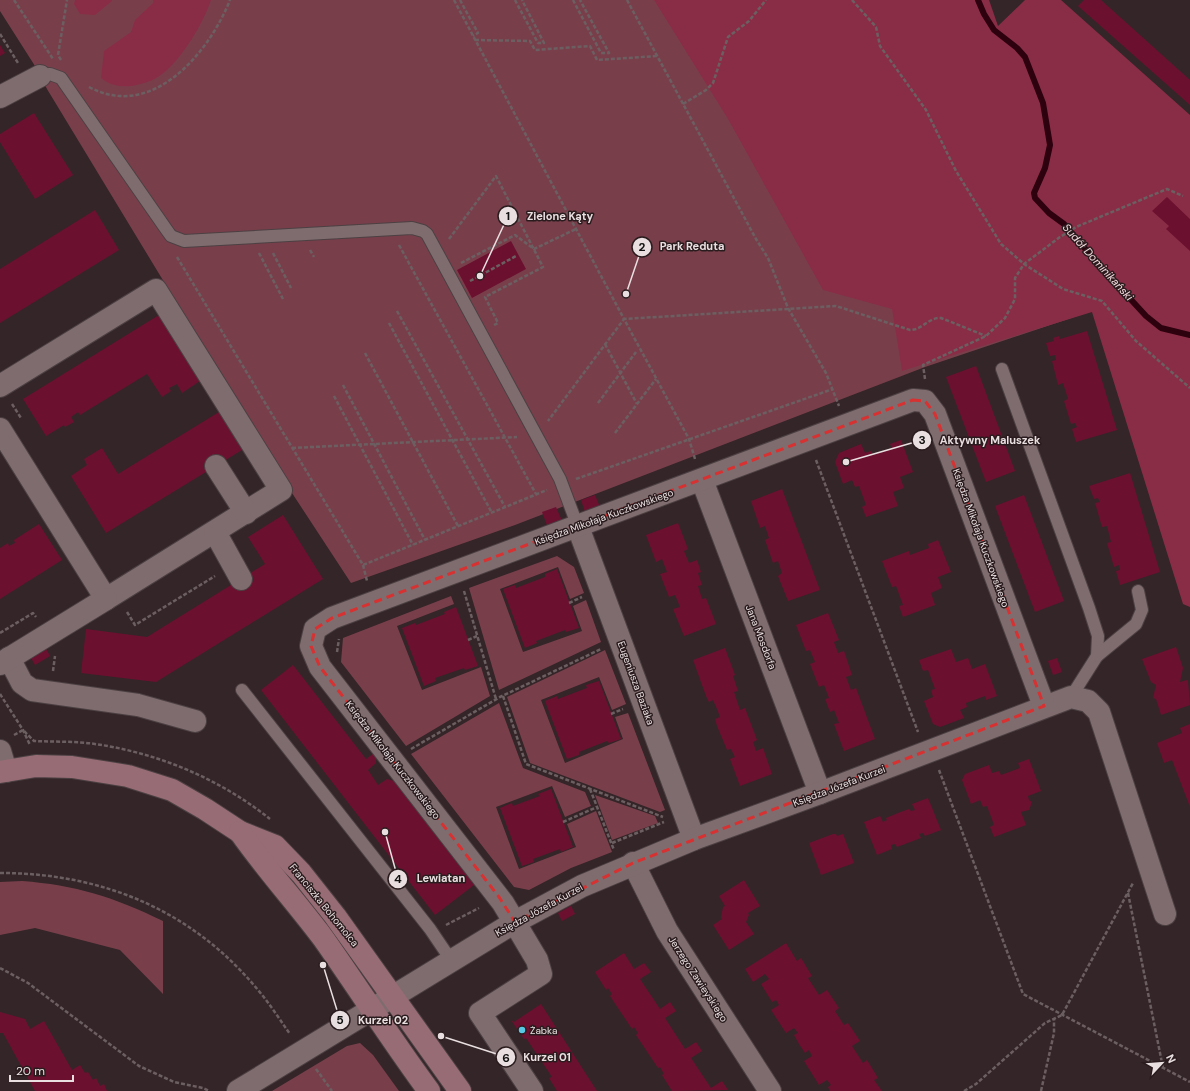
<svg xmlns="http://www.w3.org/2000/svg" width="1190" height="1091" viewBox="0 0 1190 1091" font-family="'DM Sans',sans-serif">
  <rect width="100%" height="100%" fill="#342528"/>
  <g fill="#783f4b">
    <path d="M 0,0 L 880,0 L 1092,311 L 925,367 L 515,525 L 351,583 L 292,493 L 47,89 L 35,66 L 0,11 Z"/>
    <path d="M 557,556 L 574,567 L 584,593 L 570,599 L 558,567 L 500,589 L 523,652 L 582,631 L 573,606 L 586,600 L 601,642 L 499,690 L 469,588 Z"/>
    <path d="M 451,596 L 454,604 L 397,626 L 422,690 L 481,667 L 490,696 L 406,746 L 341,662 L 343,638 Z"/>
    <path d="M 605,650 L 626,704 L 612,710 L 599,677 L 541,700 L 565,763 L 623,739 L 615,717 L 628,713 L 665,810 L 660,812 L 530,763 L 507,697 Z"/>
    <path d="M 499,703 L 523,768 L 585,792 L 591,806 L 565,817 L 552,786 L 496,807 L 519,869 L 576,847 L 567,824 L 596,811 L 612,852 L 571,868 L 529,890 L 514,887 L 411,754 Z"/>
    <path d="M 595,795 L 655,816 L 658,823 L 612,840 Z"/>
    <path d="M 22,881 C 75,885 114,897 163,921 L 163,994 L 120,950 L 35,928 L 0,935 L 0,882 Z"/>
    <path d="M 360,1043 L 373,1055 L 399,1091 L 272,1091 L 347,1046 Z"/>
  </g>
  <g fill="#892d47">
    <path d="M 75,0 L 112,0 L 112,1 L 95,15 L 80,14 L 74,4 Z"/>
    <path d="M 153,0 L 211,0 C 203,24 180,63 158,77 C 150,82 141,84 132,86 C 120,87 111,86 101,78 L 104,51 L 131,32 L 135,20 L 153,3 Z"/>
    <path d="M 654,0 L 989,0 L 998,26 L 1025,0 L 1061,0 L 1190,115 L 1190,607 L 1183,604 L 1092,312 L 902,371 L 892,309 L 823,290 L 728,119 Z"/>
  </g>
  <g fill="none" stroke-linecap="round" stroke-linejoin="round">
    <path stroke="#2e010f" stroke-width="6" d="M 978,0 L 984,14 L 994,30 L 1017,48 L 1025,57 L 1043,103 L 1050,145 L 1045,168 L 1034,193 L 1035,198 L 1049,213 L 1064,224 L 1100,266 L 1146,316 L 1161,328 L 1190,335"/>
  </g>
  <g fill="#6c1030">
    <path d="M 1084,0 L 1101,0 L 1190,80 L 1190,105 L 1078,6 Z"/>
    <path d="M 0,45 L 5,53 L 0,56 Z"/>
    <path d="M 34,113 L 73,175 L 35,199 L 0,142 L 0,134 Z"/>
    <path d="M 1167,197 L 1190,219 L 1190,251 L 1166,229 L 1169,226 L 1152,211 Z"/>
    <path d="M 95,210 L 119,250 L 0,323 L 0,269 Z"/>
    <path d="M 511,241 L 526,269 L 472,298 L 457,270 Z"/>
    <path d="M 159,315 L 200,381 L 182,393 L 177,384 L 169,388 L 171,391 L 162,397 L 147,374 L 80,415 L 78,412 L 71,417 L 74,422 L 65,427 L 64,425 L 46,436 L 23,399 Z"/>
    <path d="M 1087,331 L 1117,430 L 1076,442 L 1072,429 L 1077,427 L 1075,423 L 1071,424 L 1064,401 L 1068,399 L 1063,383 L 1058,385 L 1052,361 L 1056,360 L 1055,355 L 1050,356 L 1046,343 L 1054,341 L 1053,338 L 1059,336 L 1060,339 Z"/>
    <path d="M 976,366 L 1015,471 L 986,482 L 946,377 Z"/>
    <path d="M 219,412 L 242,450 L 106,533 L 71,476 L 87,465 L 84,459 L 102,448 L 118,474 Z"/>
    <path d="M 901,440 L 913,472 L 900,477 L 904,488 L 893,492 L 898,506 L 866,517 L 862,507 L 866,505 L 859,486 L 855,487 L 852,480 L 843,484 L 835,462 L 839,453 L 861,444 L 865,453 L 871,451 L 873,455 L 892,448 L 890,444 Z"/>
    <path d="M 1130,473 L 1160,572 L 1120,585 L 1116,571 L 1120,570 L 1119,565 L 1114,567 L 1107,543 L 1111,542 L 1107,526 L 1102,527 L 1095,503 L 1100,502 L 1098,498 L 1094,499 L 1089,486 Z"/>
    <path d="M 782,489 L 820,590 L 788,601 L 778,576 L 782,573 L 778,561 L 773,563 L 765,540 L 769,538 L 765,526 L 760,528 L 751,501 Z"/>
    <path d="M 595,495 L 600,507 L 585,512 L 581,500 Z"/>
    <path d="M 1024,495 L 1064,601 L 1035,612 L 995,506 Z"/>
    <path d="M 556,507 L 563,523 L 548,528 L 542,512 Z"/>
    <path d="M 283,515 L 323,579 L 156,682 L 81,673 L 86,629 L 147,637 L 265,564 L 248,537 Z"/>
    <path d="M 678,523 L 688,549 L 684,551 L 689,563 L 697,560 L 701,572 L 698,573 L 702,585 L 698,586 L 702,599 L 706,598 L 716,624 L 684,636 L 673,609 L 680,607 L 675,595 L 669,597 L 660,574 L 667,572 L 662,559 L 656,562 L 646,535 Z"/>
    <path d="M 39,524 L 62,560 L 0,599 L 0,548 L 8,543 L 9,546 L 15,543 L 14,540 Z"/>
    <path d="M 938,540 L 951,572 L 938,577 L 942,588 L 931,593 L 935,605 L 903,617 L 899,606 L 903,605 L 896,586 L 892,587 L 882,561 L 909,551 L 910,555 L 929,548 L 928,544 Z"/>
    <path d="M 557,569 L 579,628 L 566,632 L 565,630 L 536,641 L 537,643 L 525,648 L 503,589 L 515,585 L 516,588 L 545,577 L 545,574 Z"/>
    <path d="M 456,607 L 478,666 L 465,670 L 464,668 L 435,678 L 436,681 L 424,686 L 402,628 L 415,623 L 416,625 L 445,614 L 444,612 Z"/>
    <path d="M 828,613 L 839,640 L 834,642 L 838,653 L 844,651 L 852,675 L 846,677 L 851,690 L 856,688 L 875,739 L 844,751 L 834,724 L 839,723 L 834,710 L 830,712 L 825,699 L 829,698 L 824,685 L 819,687 L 810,664 L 815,662 L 810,650 L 806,651 L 796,625 Z"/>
    <path d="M 45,647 L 50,656 L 35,665 L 30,656 Z"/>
    <path d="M 1176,647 L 1183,668 L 1180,682 L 1187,680 L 1188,681 L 1190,705 L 1161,715 L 1156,699 L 1153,698 L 1156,685 L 1151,682 L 1142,659 Z"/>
    <path d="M 725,648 L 735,675 L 733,676 L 738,691 L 734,692 L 740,710 L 745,708 L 757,740 L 753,742 L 756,751 L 763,748 L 772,774 L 740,786 L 730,759 L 735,757 L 731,749 L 727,750 L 717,726 L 715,719 L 720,717 L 717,709 L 713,700 L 709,702 L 706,696 L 693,660 Z"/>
    <path d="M 951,649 L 956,662 L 968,658 L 972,669 L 985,664 L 997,696 L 986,700 L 985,696 L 966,703 L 967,707 L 960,710 L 964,718 L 940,727 L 933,724 L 924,701 L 933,697 L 931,690 L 935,689 L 928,670 L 923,671 L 919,660 Z"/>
    <path d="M 1057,658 L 1062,672 L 1053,675 L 1048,661 Z"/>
    <path d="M 293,665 L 366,759 L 373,754 L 376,758 L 376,763 L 368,770 L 378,785 L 387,779 L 394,781 L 474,885 L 435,915 L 261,690 Z"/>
    <path d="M 599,681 L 621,739 L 609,743 L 607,741 L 579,752 L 579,755 L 567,759 L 545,701 L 557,696 L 558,699 L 587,688 L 586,685 Z"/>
    <path d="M 1190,724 L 1190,807 L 1172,760 L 1164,763 L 1157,743 L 1182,733 L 1180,728 Z"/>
    <path d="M 1029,759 L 1041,791 L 1028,796 L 1029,800 L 1032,802 L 1029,810 L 1021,812 L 1026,825 L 994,837 L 990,827 L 994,825 L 987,806 L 983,807 L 980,800 L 971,804 L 962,780 L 965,774 L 989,765 L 992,773 L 999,771 L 1001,775 L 1020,768 L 1018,763 Z"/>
    <path d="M 551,789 L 573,847 L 561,852 L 560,849 L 533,859 L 534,862 L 522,866 L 500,808 L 512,803 L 513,806 L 540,796 L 538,794 Z"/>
    <path d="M 928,798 L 941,830 L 925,836 L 923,833 L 919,834 L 921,838 L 897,847 L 895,844 L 891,845 L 892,849 L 877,855 L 864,822 L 880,816 L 883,822 L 887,820 L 886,818 L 898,813 L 909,809 L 911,811 L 915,810 L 912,804 Z"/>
    <path d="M 833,834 L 836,834 L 837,836 L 843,834 L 854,863 L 821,875 L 809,843 Z"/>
    <path d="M 744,880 L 760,906 L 748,913 L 749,915 L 746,922 L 754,934 L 729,950 L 713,925 L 722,919 L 721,917 L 723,907 L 725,906 L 719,896 Z"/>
    <path d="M 571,906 L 575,914 L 562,921 L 558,913 Z"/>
    <path d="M 786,943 L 797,961 L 801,958 L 812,976 L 808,978 L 819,995 L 827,990 L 839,1008 L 835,1011 L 844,1025 L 848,1023 L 860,1041 L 852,1046 L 863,1063 L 867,1060 L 878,1078 L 874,1080 L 882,1091 L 830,1091 L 828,1087 L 831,1085 L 827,1080 L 819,1085 L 804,1061 L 812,1056 L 809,1050 L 805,1053 L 799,1044 L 794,1035 L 798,1033 L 794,1028 L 786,1033 L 771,1010 L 779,1005 L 776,1000 L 772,1002 L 761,984 L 769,979 L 765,974 L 753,982 L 745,969 Z"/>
    <path d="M 624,953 L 634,969 L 644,963 L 651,972 L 640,979 L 660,1009 L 670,1002 L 676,1011 L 665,1018 L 685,1049 L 696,1042 L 702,1051 L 691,1058 L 711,1088 L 722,1081 L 728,1090 L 672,1091 L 662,1075 L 664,1074 L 660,1067 L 658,1068 L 636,1035 L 638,1033 L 634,1027 L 632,1029 L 610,996 L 612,994 L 608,988 L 606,990 L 595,972 Z"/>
    <path d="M 541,1004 L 597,1091 L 557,1091 L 549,1078 L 552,1077 L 526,1038 L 524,1039 L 511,1020 L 514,1022 Z"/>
    <path d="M 0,1012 L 25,1019 L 30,1029 L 44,1021 L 72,1070 L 80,1065 L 85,1073 L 88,1072 L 93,1080 L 96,1078 L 100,1086 L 104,1084 L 107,1091 L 35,1091 L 3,1033 L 0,1033 Z"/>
  </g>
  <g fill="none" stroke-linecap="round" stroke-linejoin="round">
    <g stroke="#4c4043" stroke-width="14">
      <g id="lane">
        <path d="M 40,76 L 50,74 L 61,78 L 166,229 L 171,236 L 184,241 L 412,228 L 423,231 L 427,234 L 560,479 L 578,527"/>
        <path d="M 1002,369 L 1089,608 L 1098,636 L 1097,656 L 1071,697"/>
        <path d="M 1097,656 L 1136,624 L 1142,610 L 1138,591"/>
        <path d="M 242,690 L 430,929 L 451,960"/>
      </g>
    </g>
    <g stroke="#4c4043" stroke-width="24">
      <g id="street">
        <path d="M 0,97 L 40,76"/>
        <path d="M 0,386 L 156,290 L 281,490 L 106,599 L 0,429"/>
        <path d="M 216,466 L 246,513"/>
        <path d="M 702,480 L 820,793"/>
        <path d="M 578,527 L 694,839"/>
        <path d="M 215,532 L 241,579"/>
        <path d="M 9,658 L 22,683 L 32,690 L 138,705 L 195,721"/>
        <path d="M 0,664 L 106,599"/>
        <path d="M 0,751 L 6,771"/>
        <path d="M 633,863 L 667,931 L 770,1091"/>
        <path d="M 238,1091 L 515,922 L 582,886 L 694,839 L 820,793 L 1071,697 L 1088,701 L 1099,712 L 1165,914"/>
        <path d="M 532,1091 L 480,1013 L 541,974 L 537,960 L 503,903 L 320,667 L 311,646 L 315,629 L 332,618 L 913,400 L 925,401 L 935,414 L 1044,706"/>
      </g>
    </g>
    <g stroke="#4c4043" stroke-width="24">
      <g id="secondary">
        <path d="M 0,772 L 36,766 L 72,767 L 128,776 L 172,790 L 205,809 L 240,832 L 275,846 L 301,873 L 335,916 L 460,1091"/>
        <path d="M 240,832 C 266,869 296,902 323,938 C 359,989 392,1041 429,1091"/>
      </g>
    </g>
    <g stroke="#6c5f61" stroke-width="2.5" stroke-dasharray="4 2" stroke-linecap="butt">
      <path d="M 14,0 L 53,59"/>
      <path d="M 454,0 L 624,319 L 548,421"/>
      <path d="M 460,0 L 478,33 L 473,36"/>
      <path d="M 515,0 L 538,43 L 544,43 L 522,0"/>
      <path d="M 573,0 L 601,53 L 609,53 L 580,0"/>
      <path d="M 627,0 L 756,239 L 768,258 L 788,308 L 826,373 L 839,406"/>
      <path d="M 852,0 L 876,27 L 880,46 L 926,110 L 956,171 L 1001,244 L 1024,264 L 1063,289 L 1102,301 L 1136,341 L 1190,388"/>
      <path d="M 0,34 L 18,63"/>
      <path d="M 475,40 L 530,41 L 535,50 L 590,46 L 597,60 L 658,56"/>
      <path d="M 61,60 L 58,55 L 67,0"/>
      <path d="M 89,87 C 152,121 209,53 230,0"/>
      <path d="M 683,104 L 706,90 L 713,83 L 728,37 L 749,21 L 766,0"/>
      <path d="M 449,239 L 496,176 L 543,267 L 485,297 L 498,323 L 494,325"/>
      <path d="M 399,245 L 536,494"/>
      <path d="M 310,250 L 314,257"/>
      <path d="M 259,253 L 283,299"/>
      <path d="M 273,253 L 291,288"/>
      <path d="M 177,257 L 363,565 L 547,490"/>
      <path d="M 461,263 L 515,235 L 534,249 L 576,229"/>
      <path d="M 470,281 L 516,256"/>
      <path d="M 397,311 L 505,507"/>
      <path d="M 389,323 L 492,513"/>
      <path d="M 605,344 L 637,404"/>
      <path d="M 365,353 L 458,526"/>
      <path d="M 925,379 L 923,365 L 986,336 L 1005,318 L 1015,299 L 1015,278 L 1024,264 L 1060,237 L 1076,227 L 1167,189 L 1183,196"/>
      <path d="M 343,385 L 425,540"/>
      <path d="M 334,396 L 413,545"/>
      <path d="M 598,403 L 636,352"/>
      <path d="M 12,404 L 21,418"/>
      <path d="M 615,433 L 656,379"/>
      <path d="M 292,448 L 517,437"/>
      <path d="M 695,459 L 689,439 L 624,319 L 836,306 L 910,330 C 922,330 929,317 941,318 L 986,336"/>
      <path d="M 816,460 L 918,732"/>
      <path d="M 576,479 L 833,389"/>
      <path d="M 363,565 L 367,581"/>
      <path d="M 464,591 L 496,699"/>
      <path d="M 569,603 L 582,597"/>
      <path d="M 127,612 L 135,625 L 215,576"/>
      <path d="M 0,633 L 33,613 L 36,617"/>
      <path d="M 468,640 L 477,636"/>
      <path d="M 337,652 L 339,639"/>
      <path d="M 53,671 L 55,656"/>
      <path d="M 0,694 L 23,730 L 30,745"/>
      <path d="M 503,696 L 526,764 L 663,817"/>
      <path d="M 611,714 L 623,709"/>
      <path d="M 14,735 L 23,730 L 34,741 C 54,742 75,741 95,744 C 158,753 220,779 270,819"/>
      <path d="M 411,749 L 500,697 L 601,649"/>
      <path d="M 939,770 L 1023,994 L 1190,1082"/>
      <path d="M 590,789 L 614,850"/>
      <path d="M 563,822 L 597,807"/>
      <path d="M 612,843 L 664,822"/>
      <path d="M 0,873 C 102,873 192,910 258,990 C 270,1004 280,1020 290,1034"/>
      <path d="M 1128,893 L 1163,1068"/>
      <path d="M 446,925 L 479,908"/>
      <path d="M 0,968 L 28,983 L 139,1066 L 174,1082 L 203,1088 L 209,1091"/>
      <path d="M 316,1069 L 332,1091"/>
      <path d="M 964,1091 L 976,1084 L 1045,1023 L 1062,1015 L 1133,883"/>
      <path d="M 1041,1091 L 1054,1033 L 1054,1019"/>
    </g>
    <use href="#lane" stroke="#7f6c6f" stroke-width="12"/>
    <use href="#street" stroke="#7f6c6f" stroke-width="22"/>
    <use href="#secondary" stroke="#976c75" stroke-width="22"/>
  </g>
  <path fill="none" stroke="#d73131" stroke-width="3" stroke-dasharray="8 5" stroke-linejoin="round" d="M 913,400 L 925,401 L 935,414 L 1044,706 L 633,863 L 515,922 L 499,897 L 320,667 L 311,646 L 315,629 L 332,618 Z"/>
  <circle fill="#59c8e4" stroke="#2a1c1e" stroke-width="1.5" cx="522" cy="1030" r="4"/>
  <g text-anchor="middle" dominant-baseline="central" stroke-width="3" stroke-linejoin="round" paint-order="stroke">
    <g font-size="10" fill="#e9dfe0" stroke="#2a1c1e">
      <text transform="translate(604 517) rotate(-20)">Księdza Mikołaja Kuczkowskiego</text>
      <text transform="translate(981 538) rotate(70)">Księdza Mikołaja Kuczkowskiego</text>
      <text transform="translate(761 637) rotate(69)">Jana Mosdorfa</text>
      <text transform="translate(636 683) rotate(70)">Eugeniusza Baziaka</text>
      <text transform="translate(393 760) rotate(52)">Księdza Mikołaja Kuczkowskiego</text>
      <text transform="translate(839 786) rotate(-21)">Księdza Józefa Kurzei</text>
      <text transform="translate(324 905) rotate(51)">Franciszka Bohomolca</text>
      <text transform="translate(539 910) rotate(-29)">Księdza Józefa Kurzei</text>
      <text transform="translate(698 979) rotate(57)">Jerzego Zawieyskiego</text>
    </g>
    <g font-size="10" fill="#e9dfe0" stroke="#2a1c1e" text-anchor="start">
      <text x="530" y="1030">Żabka</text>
    </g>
    <g font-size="11" font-style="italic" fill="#f5dade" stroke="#2a1c1e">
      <text transform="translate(1098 262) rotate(48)">Sudół Dominikański</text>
    </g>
  </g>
  <path fill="none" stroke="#e9dfe0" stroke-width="1.5" d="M480 276L508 216M626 294L642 247M846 462L922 440M385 832L398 879M323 965L340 1020M441 1036L506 1057"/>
  <g fill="#e9dfe0" stroke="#2a1c1e" stroke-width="1.5">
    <circle cx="480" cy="276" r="4"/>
    <circle cx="626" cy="294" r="4"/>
    <circle cx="846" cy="462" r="4"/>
    <circle cx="385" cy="832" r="4"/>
    <circle cx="323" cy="965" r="4"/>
    <circle cx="441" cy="1036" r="4"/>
    <circle cx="508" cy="216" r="10"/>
    <circle cx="642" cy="247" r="10"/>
    <circle cx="922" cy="440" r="10"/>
    <circle cx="398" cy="879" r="10"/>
    <circle cx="340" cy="1020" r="10"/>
    <circle cx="506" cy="1057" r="10"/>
  </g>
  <g font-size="12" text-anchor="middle" font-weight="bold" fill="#111">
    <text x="508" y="220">1</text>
    <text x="642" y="251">2</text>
    <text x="922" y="444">3</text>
    <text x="398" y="883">4</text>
    <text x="340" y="1024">5</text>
    <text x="506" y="1062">6</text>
  </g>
  <g font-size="11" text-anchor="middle" font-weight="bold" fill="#e9dfe0" stroke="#2a1c1e" stroke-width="3" stroke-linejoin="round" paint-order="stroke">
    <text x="560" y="220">Zielone Kąty</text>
    <text x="692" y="250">Park Reduta</text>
    <text x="990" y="444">Aktywny Maluszek</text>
    <text x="441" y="882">Lewiatan</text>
    <text x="383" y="1024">Kurzei 02</text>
    <text x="547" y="1061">Kurzei 01</text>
  </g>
  <g transform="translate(1162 1063) rotate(64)" stroke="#2a1c1e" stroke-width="3" paint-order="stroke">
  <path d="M0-3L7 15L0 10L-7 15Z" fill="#e9dfe0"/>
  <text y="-6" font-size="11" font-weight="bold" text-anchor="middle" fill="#e9dfe0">N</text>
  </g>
  <path d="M10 1075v6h63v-6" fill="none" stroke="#e9dfe0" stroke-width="2"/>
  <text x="16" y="1075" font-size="12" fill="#e9dfe0" stroke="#2a1c1e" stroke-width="3" paint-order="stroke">20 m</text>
</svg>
